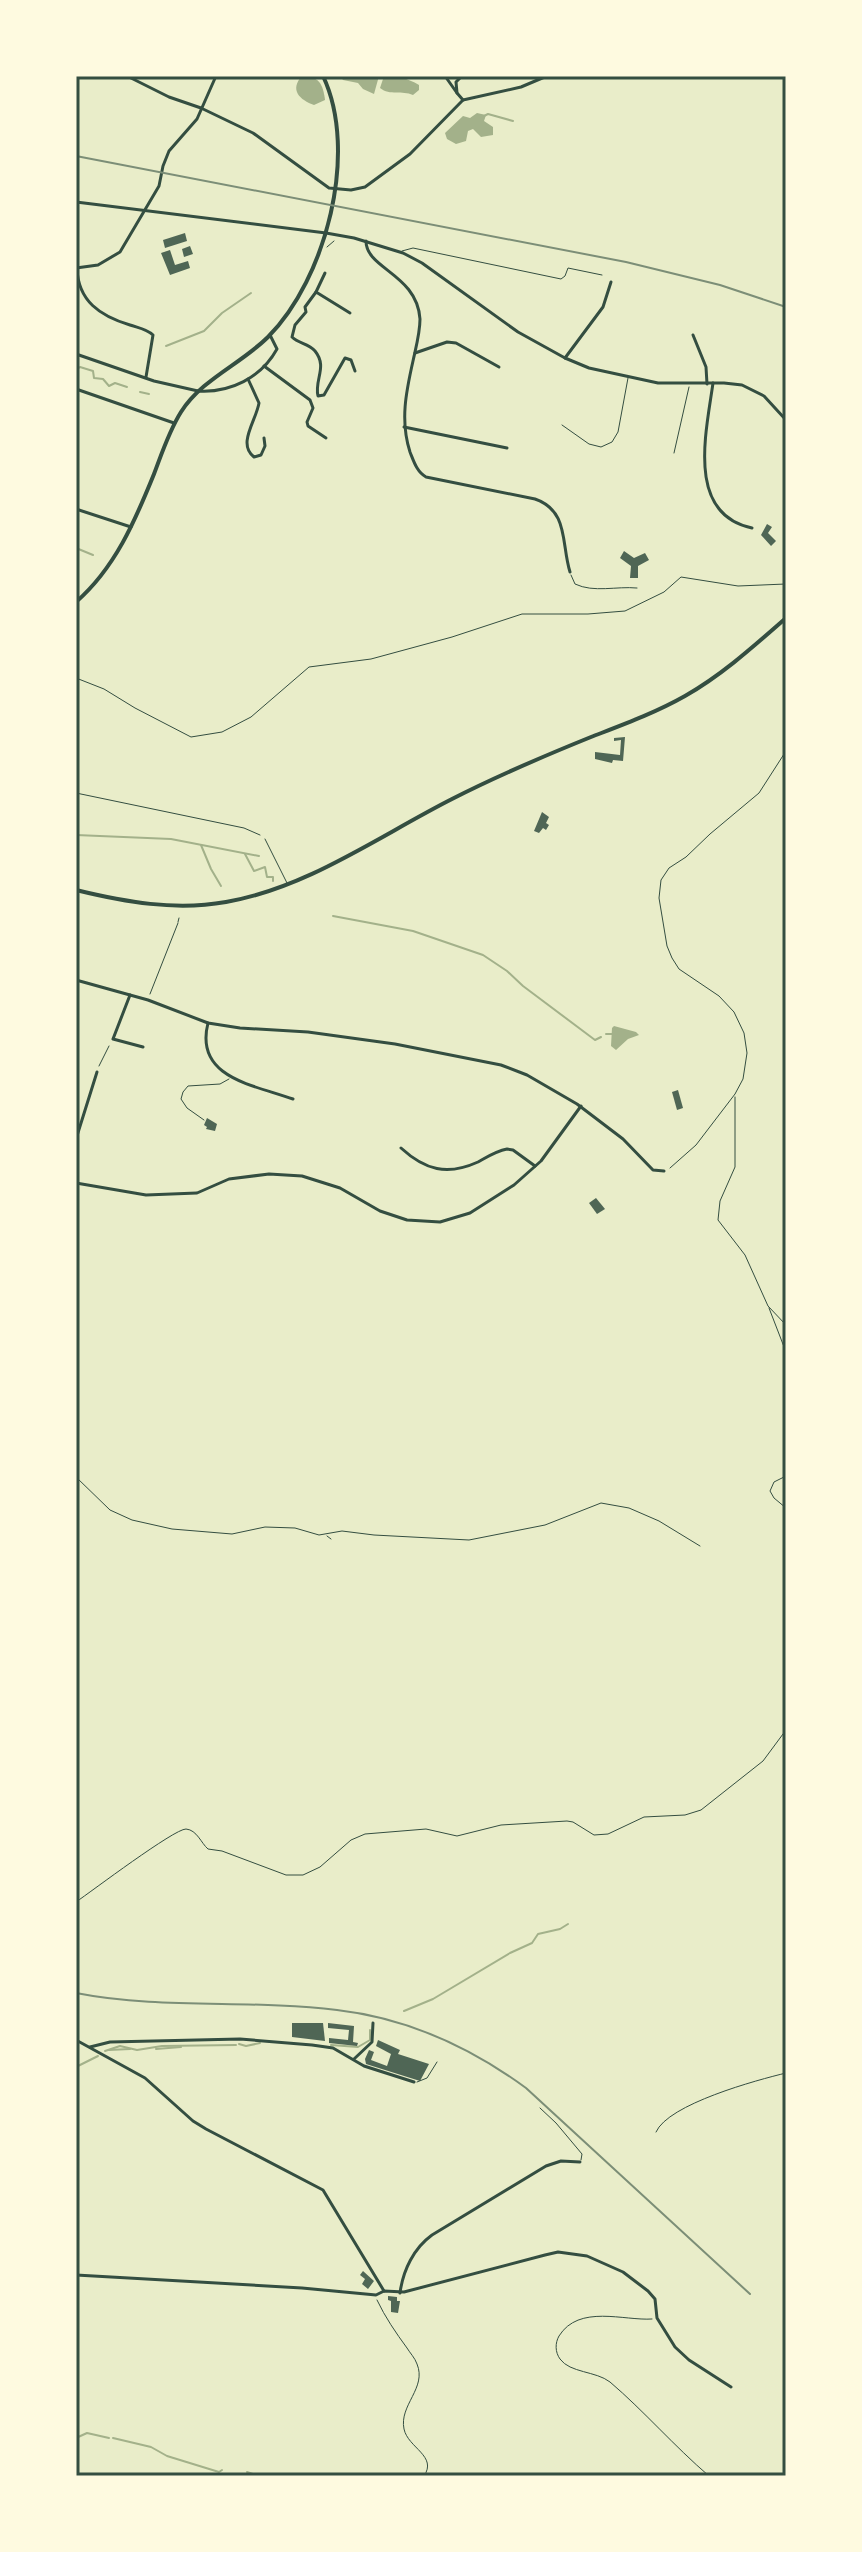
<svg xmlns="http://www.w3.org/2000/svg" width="862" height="2552" viewBox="0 0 862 2552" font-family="Overpass,sans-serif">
  <rect width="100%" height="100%" fill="#e9edc9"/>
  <g fill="#a3b18a">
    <path d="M 302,76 C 319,76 323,84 325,100 L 314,105 C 300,100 289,90 302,76 Z"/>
    <path d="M 340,76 L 379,76 L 374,94 L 363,89 L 358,83 L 343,80 Z"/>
    <path d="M 384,76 C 398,76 407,78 419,85 L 419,90 L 413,95 C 402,90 390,96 380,88 Z"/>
    <path d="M 477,113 L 486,115 L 484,121 L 493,127 L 493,135 L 481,137 L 473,129 L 468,131 L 466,141 L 456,144 L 447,139 L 445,133 L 463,116 L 470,118 Z"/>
    <path d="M 614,1026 L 636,1032 L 639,1035 L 628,1039 L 616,1050 L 611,1046 L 612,1028 Z"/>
  </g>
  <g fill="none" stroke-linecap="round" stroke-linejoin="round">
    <g stroke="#a3b18a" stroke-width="2">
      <path d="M 484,116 L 488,114 L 513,121"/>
      <path d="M 166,346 L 204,331 L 222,313 L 251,293"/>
      <path d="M 76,370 L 80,367 L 93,371 L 94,378 L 103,379 L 109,386 L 115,383 L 127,387"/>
      <path d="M 140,392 L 149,394"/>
      <path d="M 76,548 L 93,555"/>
      <path d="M 76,835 L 171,839 L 259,856"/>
      <path d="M 201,845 L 211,869 L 221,886"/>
      <path d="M 245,854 L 254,871 L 265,867 L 267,877 L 273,877 L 273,881"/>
      <path d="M 333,916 L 413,931 L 483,955 L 507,971 L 523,986 L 595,1040 L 601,1037"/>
      <path d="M 606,1034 L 612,1034"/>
      <path d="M 404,2011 L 433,1999 L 510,1953 L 532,1943 L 538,1934 L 560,1929 L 568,1924"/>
      <path d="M 239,2044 L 246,2046 L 260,2043"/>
      <path d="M 331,2045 L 358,2047 L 370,2040 L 370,2030"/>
      <path d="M 156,2049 L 181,2047"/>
      <path d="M 109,2050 L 130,2049"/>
      <path d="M 105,2051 L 120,2046 L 137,2050 L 162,2046 L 236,2045"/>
      <path d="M 76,2067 L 98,2056"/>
      <path d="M 76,2438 L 87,2433 L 109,2438"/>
      <path d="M 113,2438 L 151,2447 L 167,2456 L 219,2472 L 222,2470"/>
      <path d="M 247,2472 L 259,2476"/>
    </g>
  </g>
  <g fill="#4f6655">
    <path d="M 185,233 L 187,241 L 165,248 L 163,240 Z"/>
    <path d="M 190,246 L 193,254 L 184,257 L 182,249 Z"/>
    <path d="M 170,250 L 175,265 L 188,261 L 190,268 L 170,275 L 161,253 Z"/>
    <path d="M 767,524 L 772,527 L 768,533 L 776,541 L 771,546 L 761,535 Z"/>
    <path d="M 624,551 L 634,558 L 645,553 L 649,560 L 638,566 L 638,578 L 630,578 L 631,566 L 620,558 Z"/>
    <path d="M 625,737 L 623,761 L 613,760 L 612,763 L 595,759 L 595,752 L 620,755 L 621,740 L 614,741 L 614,738 Z"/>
    <path d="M 542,812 L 549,817 L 546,823 L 549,825 L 546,830 L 543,828 L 539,833 L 534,831 Z"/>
    <path d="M 678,1090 L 683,1108 L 677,1110 L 672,1092 Z"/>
    <path d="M 207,1118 L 217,1124 L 215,1131 L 206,1129 L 207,1127 L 204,1125 Z"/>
    <path d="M 596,1198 L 605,1209 L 597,1214 L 589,1203 Z"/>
    <path d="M 292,2023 L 323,2023 L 325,2041 L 292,2037 Z"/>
    <path d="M 328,2023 L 354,2026 L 353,2042 L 358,2043 L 357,2046 L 329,2043 L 329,2038 L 348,2040 L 349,2030 L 328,2028 Z"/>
    <path d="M 378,2040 L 400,2050 L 398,2054 L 429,2064 L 420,2081 L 366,2064 L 365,2059 L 369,2050 L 374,2052 L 371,2060 L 387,2066 L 391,2054 L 376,2046 Z"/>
    <path d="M 363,2271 L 374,2281 L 368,2289 L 362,2284 L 365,2279 L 360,2275 Z"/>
    <path d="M 388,2296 L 397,2297 L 397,2301 L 400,2301 L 398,2313 L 391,2312 L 391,2301 L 388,2300 Z"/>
  </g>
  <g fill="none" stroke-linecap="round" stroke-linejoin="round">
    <g stroke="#344e41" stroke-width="1">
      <path d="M 327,247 L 334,241"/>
      <path d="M 76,678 L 104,689 L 135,708 L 191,737 L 222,732 L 251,717 L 309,667 L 371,659 L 452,637 L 522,614 L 588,614 L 625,611 L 664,592 L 681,577 L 738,586 L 786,584"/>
      <path d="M 76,793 L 244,828 L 260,835"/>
      <path d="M 178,922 L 179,918"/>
      <path d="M 150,994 L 178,923"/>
      <path d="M 99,1066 L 109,1046"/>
      <path d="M 735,1097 L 735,1167 L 720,1201 L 718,1220 L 745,1255 L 768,1306 L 786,1325"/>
      <path d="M 670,1168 L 696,1145 L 735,1094 L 743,1079 L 747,1053 L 744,1033 L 734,1012 L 719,996 L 679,969 L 672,958 L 667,946 L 659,898 L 661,880 L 669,868 L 686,857 L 710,834 L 759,793 L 786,751"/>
      <path d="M 769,1308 L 786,1352"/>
      <path d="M 786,1476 L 774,1482 L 770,1491 L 774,1498 L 786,1508"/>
      <path d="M 76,1477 L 110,1510 L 132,1520 L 172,1529 L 232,1534 L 265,1527 L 295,1528 L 319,1535 L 342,1531 L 374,1535 L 469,1540 L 545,1525 L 601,1503 L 629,1508 L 659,1521 L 700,1546"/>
      <path d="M 327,1536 L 331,1539"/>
      <path d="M 76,1902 C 92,1891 174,1829 186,1829 C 197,1830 201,1843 208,1849 L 222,1851 L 286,1875 L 303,1875 L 320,1867 L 351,1840 L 365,1834 L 426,1829 L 457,1836 L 501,1825 L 567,1821 L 573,1822 L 594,1835 L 608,1834 L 644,1817 L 685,1815 L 701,1810 L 763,1761 L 786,1730"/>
      <path d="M 656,2132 C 668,2104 757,2080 786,2073"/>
      <path d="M 377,2300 C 385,2317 396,2333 407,2348 C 410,2353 415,2358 417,2364 C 427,2388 399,2405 404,2429 C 408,2448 438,2456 424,2476"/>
      <path d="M 652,2319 C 624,2321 579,2304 559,2336 C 555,2343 555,2352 560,2359 C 570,2373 596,2371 610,2382 C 644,2411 674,2446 709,2476"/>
    </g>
    <g stroke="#344e41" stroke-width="1">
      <path d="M 402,251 L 413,248 L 561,279 L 565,276 L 568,268 L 602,275"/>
      <path d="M 562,425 L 589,444 L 601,447 L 612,442 L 618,432 L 628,378"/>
      <path d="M 674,453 L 689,387"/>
      <path d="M 571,575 L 575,584 C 594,593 616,586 637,588"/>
      <path d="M 265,839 L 287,883"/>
      <path d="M 204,1120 L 187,1108 L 181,1099 L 183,1092 L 188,1086 L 220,1084 L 229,1079"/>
      <path d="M 417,2082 L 427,2078 L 437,2062"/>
      <path d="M 540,2108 L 556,2123 L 582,2154 L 581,2160"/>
    </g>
    <g stroke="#344e41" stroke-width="3">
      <path d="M 127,76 L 169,97 L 201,108 L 253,133 L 329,188 L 351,190 L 365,187 L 410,154 L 463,100 L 521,87 L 547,76"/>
      <path d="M 445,76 L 457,93"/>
      <path d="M 462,76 L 456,82 L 457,93 L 463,100"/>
      <path d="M 76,202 L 326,233 L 354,238 L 403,253 L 422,263 L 518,332 L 565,358 L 589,368 L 658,383 L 724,383 L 742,385 L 764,396 L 786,420"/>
      <path d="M 366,241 C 366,269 417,274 420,319 C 420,333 416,347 413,361 C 406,392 400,421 410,452 C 414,462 417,472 426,477 L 535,499 C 569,511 561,543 570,572"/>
      <path d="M 76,268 L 98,265 L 120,252 L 159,186 L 163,166 L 169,151 L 197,119 L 216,76"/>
      <path d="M 77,268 C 78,301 100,316 130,325 C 139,328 147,329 153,335 L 146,377"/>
      <path d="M 316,292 L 325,273"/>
      <path d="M 350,313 L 316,292 L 305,307 L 306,312 L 295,325 L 292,337 C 299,344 308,343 315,351 C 328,367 314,380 318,396 L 324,395 L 345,358 L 351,360 L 355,371"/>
      <path d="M 693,335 L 706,367 L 707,384"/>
      <path d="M 415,353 L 447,342 L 456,343 L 499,367"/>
      <path d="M 565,358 L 603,307 L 611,282"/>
      <path d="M 264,366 L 310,400 L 313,408 L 307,422 L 308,426 L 326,438"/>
      <path d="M 248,379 L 259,403 C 256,421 237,444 254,457 L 261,455 L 265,446 L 264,438"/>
      <path d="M 713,383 C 706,433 686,514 752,528"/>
      <path d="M 198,391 C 230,393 261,378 277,349 L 270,335"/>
      <path d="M 404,427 L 507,448"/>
      <path d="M 76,509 L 131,527"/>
      <path d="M 76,980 L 148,1000 L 208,1023 L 240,1028 L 308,1032 L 395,1044 L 501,1065 L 527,1075 L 577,1104 L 623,1139 L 653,1170 L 664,1171"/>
      <path d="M 130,995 L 113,1039 L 143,1047"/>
      <path d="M 208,1023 C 194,1078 254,1085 293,1099"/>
      <path d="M 76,1139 L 97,1072"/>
      <path d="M 401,1148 C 425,1170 447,1176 478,1162 C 487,1157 496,1151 507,1149 L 513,1150 L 535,1166"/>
      <path d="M 76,1183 L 146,1195 L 197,1193 L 229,1179 L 269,1174 L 302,1176 L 340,1188 L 380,1211 L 407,1220 L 440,1222 L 470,1213 L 514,1185 L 541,1161 L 581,1106"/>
      <path d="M 76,2040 L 145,2078 L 193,2121 L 206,2129 L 323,2190 L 384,2291"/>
      <path d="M 90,2047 L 110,2042 L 240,2039 L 312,2045 L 333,2048 L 364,2066 L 414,2082"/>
      <path d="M 354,2059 L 372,2042 L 373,2023"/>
      <path d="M 76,2275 L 302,2288 L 376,2295 L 384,2291 L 404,2292 L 545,2255 L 558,2252 L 587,2256 L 623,2272 L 648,2291 L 655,2299 L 657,2318 L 675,2347 L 689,2360 L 731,2387"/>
      <path d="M 400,2293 C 403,2270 414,2248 432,2235 L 546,2166 L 561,2161 L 580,2162"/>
    </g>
    <g stroke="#344e41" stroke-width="3">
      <path d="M 76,354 L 154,381 L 198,391"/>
      <path d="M 76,389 L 174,423"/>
    </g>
    <g stroke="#344e41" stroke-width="4">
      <path d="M 76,602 C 115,568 135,521 154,474 C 162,453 169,431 181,412 C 202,379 241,364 268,337 C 326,279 359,152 323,76"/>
      <path d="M 76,890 C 125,902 175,911 226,902 C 307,888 379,836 452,799 C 497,776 544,756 591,737 C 622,725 655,713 685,696 C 722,675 754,646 786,618"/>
    </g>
    <g stroke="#7c8e77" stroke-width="2">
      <path d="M 76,156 L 626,262 L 720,285 L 786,307"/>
      <path d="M 76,1993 C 162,2010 250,1999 337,2010 C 407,2018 470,2047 526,2088 L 750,2294"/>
    </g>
  </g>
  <rect width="862" height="2552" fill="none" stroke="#fefae0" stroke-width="156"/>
  <rect x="78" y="78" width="706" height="2396" fill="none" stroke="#344e41" stroke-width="3"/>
</svg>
